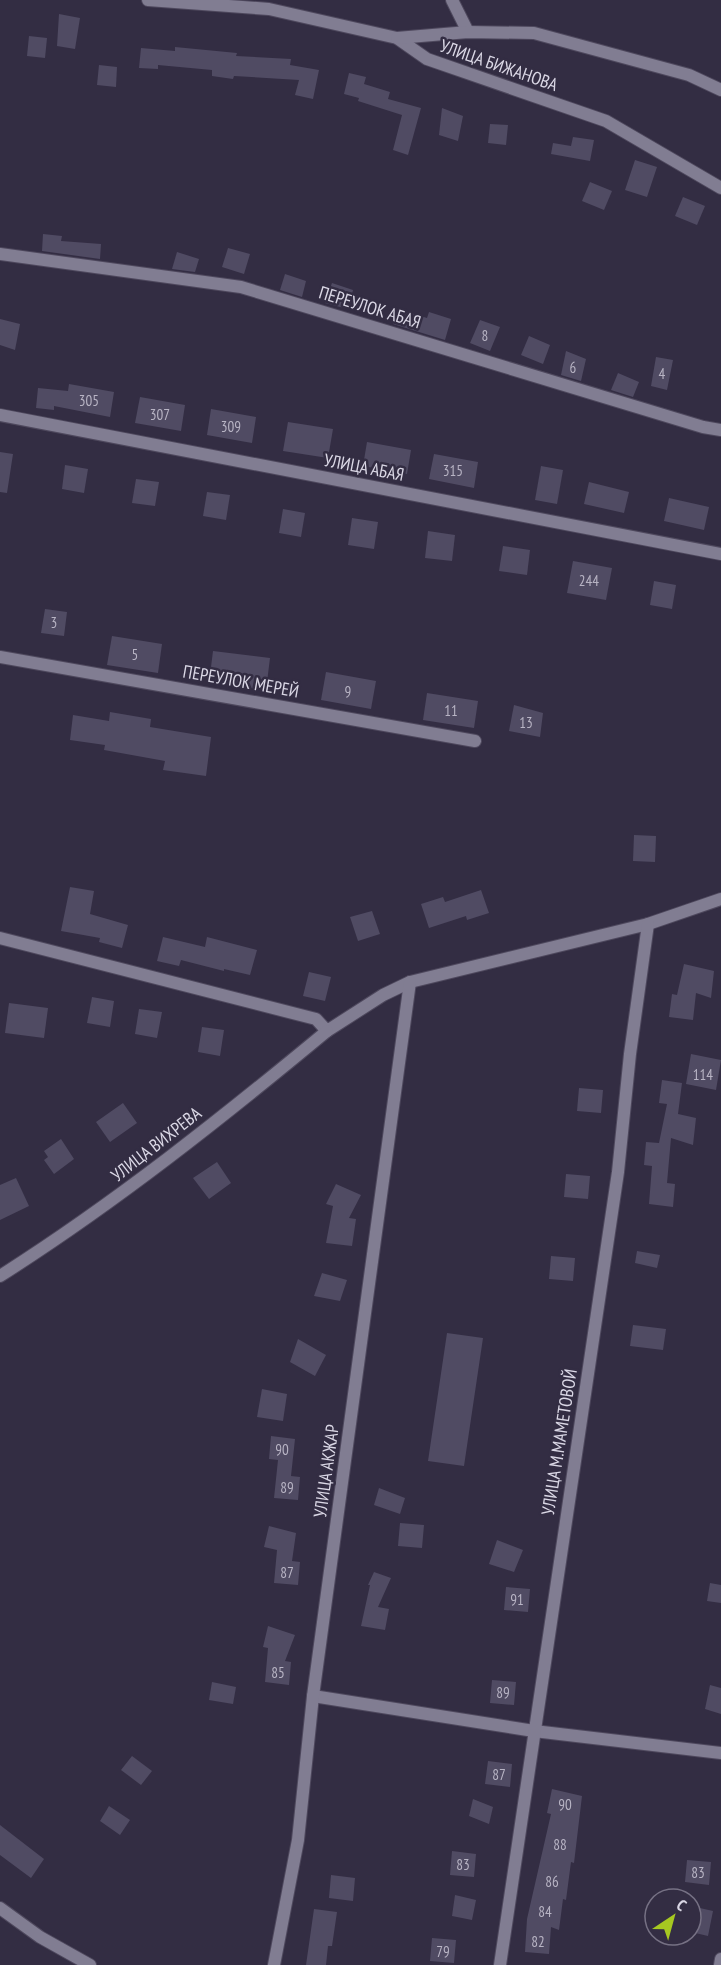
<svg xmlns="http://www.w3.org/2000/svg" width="721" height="1965" viewBox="0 0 721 1965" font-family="'PT Sans Narrow',sans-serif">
  <rect width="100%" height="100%" fill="#332d43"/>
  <g fill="#504b63">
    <path d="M 59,14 L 80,18 L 75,49 L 57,46 Z"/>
    <path d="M 29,36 L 47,38 L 45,58 L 27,56 Z"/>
    <path d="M 175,47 L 237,53 L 236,56 L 291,59 L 290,65 L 319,70 L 313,99 L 295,95 L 299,80 L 234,76 L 233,79 L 212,76 L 212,70 L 158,65 L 158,69 L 139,68 L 141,48 L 175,51 Z"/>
    <path d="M 99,65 L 117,67 L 116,87 L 97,85 Z"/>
    <path d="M 349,73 L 366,77 L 364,84 L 390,92 L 388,99 L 421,108 L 408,155 L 393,150 L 402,115 L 358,101 L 359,98 L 344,94 Z"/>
    <path d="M 442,108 L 463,116 L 458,141 L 439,135 Z"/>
    <path d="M 490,124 L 508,125 L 506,145 L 488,143 Z"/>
    <path d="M 573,137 L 594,140 L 590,161 L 551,154 L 553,143 L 571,146 Z"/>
    <path d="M 635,160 L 657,167 L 647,197 L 625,190 Z"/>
    <path d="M 590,182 L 612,191 L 604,210 L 582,201 Z"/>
    <path d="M 683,197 L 705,206 L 697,225 L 675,216 Z"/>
    <path d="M 43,234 L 62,236 L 61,241 L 101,244 L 100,259 L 42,251 Z"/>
    <path d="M 228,248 L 250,254 L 244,274 L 222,267 Z"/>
    <path d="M 177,252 L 199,259 L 195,272 L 172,269 Z"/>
    <path d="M 285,274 L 306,281 L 302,297 L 280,290 Z"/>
    <path d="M 332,283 L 353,290 L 348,309 L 325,303 Z"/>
    <path d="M 398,309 L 427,318 L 429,312 L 451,319 L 445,340 L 393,324 Z"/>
    <path d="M 0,319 L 20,324 L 15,350 L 0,345 Z"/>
    <path d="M 480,320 L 500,327 L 490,351 L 470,343 Z"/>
    <path d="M 529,336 L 550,345 L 543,364 L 521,355 Z"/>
    <path d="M 566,351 L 586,359 L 581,381 L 561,375 Z"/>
    <path d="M 656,357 L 673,360 L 667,390 L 651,386 Z"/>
    <path d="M 618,373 L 639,382 L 633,397 L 611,390 Z"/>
    <path d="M 69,384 L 114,392 L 110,417 L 54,406 L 54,410 L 36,408 L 38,388 L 68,391 Z"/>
    <path d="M 140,397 L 185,405 L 181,431 L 135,423 Z"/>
    <path d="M 211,409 L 256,417 L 252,443 L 207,435 Z"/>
    <path d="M 288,422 L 333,429 L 328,458 L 283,451 Z"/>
    <path d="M 367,442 L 411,450 L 407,474 L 363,466 Z"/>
    <path d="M 0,452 L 13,454 L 7,493 L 0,492 Z"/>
    <path d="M 434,454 L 478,462 L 474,488 L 429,479 Z"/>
    <path d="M 65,465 L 88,469 L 84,493 L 62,489 Z"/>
    <path d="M 541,466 L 563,470 L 557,504 L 535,500 Z"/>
    <path d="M 136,479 L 159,482 L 155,506 L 132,503 Z"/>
    <path d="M 589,482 L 629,492 L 624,513 L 584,504 Z"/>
    <path d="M 207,492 L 230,495 L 226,520 L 203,516 Z"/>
    <path d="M 669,498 L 709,507 L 704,530 L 664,521 Z"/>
    <path d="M 283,509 L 305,513 L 301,537 L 279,533 Z"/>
    <path d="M 352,518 L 378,522 L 374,549 L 348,545 Z"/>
    <path d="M 428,531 L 455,535 L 452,561 L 425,558 Z"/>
    <path d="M 503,546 L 530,550 L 527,575 L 499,571 Z"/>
    <path d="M 573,561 L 612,568 L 606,600 L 567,593 Z"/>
    <path d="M 654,581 L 676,585 L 672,609 L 650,605 Z"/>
    <path d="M 45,609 L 67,612 L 64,636 L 41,633 Z"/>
    <path d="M 112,636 L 162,644 L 158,673 L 107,665 Z"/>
    <path d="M 213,651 L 270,658 L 266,690 L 209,683 Z"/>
    <path d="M 326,672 L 376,681 L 371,709 L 321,700 Z"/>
    <path d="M 427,693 L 478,701 L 474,728 L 423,720 Z"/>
    <path d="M 514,705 L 543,713 L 540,737 L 509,731 Z"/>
    <path d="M 110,712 L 151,719 L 150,727 L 211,737 L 206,776 L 163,770 L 165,761 L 104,750 L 105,745 L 70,740 L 73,715 L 109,721 Z"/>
    <path d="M 634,835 L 656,836 L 655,862 L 633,861 Z"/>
    <path d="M 70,887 L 94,891 L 90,914 L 128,925 L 122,948 L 99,942 L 100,938 L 61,931 Z"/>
    <path d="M 481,890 L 489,913 L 467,920 L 466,916 L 429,928 L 421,904 L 443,897 L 445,902 Z"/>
    <path d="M 372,911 L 380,934 L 358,941 L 350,917 Z"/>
    <path d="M 163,937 L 205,947 L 207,937 L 257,950 L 250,975 L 224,969 L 224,971 L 181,960 L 179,966 L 157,961 Z"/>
    <path d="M 684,964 L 714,971 L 711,998 L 696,993 L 693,1020 L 669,1017 L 672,994 L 677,995 Z"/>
    <path d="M 309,972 L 331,977 L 325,1001 L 303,996 Z"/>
    <path d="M 92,997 L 114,1001 L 110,1027 L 87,1023 Z"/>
    <path d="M 9,1003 L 48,1008 L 44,1038 L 5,1033 Z"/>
    <path d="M 139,1009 L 162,1012 L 157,1038 L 135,1034 Z"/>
    <path d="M 202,1027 L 224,1030 L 220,1056 L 198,1052 Z"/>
    <path d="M 691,1054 L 721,1060 L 716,1090 L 686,1084 Z"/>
    <path d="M 662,1080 L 682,1083 L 678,1114 L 696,1118 L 693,1145 L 671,1138 L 667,1183 L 675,1184 L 673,1207 L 649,1204 L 652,1166 L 644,1165 L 646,1142 L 659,1143 L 667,1104 L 659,1103 Z"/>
    <path d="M 579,1088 L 603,1090 L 601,1113 L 577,1111 Z"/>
    <path d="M 123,1103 L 137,1123 L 110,1142 L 96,1122 Z"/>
    <path d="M 61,1139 L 74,1159 L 54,1174 L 44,1160 L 48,1157 L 44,1151 Z"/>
    <path d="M 217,1162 L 231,1183 L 209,1199 L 193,1178 Z"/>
    <path d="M 566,1174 L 590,1176 L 588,1199 L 564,1197 Z"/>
    <path d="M 16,1178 L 29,1206 L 0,1220 L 0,1185 Z"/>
    <path d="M 336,1184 L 361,1195 L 349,1218 L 356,1219 L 352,1246 L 326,1243 L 333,1206 L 326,1204 Z"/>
    <path d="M 637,1251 L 660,1255 L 657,1268 L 635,1263 Z"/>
    <path d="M 551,1256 L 575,1258 L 573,1281 L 549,1279 Z"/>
    <path d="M 322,1273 L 347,1280 L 340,1301 L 314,1296 Z"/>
    <path d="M 633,1325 L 666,1329 L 663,1350 L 630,1346 Z"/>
    <path d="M 447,1333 L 483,1338 L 464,1466 L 428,1461 Z"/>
    <path d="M 298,1339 L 326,1355 L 315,1376 L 290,1362 Z"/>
    <path d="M 262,1389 L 287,1394 L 283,1421 L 257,1417 Z"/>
    <path d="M 271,1436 L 295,1439 L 291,1476 L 300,1477 L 298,1500 L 274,1498 L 278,1460 L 269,1459 Z"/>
    <path d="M 379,1488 L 405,1498 L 400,1514 L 374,1505 Z"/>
    <path d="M 400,1523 L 424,1525 L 422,1548 L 398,1546 Z"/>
    <path d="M 269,1526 L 296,1533 L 292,1561 L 300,1562 L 298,1585 L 274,1583 L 277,1550 L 264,1547 Z"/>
    <path d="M 497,1540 L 523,1550 L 514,1572 L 489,1564 Z"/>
    <path d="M 374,1572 L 391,1578 L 378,1607 L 389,1609 L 385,1630 L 361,1626 L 370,1585 L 368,1585 Z"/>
    <path d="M 710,1583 L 721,1585 L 721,1603 L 707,1601 Z"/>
    <path d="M 506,1587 L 530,1589 L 528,1612 L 504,1610 Z"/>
    <path d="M 268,1626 L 295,1635 L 285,1661 L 291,1662 L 289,1685 L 265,1682 L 268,1648 L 263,1647 Z"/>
    <path d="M 492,1680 L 516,1682 L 514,1705 L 490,1703 Z"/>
    <path d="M 212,1682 L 236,1687 L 233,1704 L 209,1700 Z"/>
    <path d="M 710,1685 L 721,1688 L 721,1714 L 705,1709 Z"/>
    <path d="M 132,1756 L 152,1771 L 141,1785 L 121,1770 Z"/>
    <path d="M 488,1761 L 512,1764 L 510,1787 L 485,1784 Z"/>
    <path d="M 552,1789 L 582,1796 L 574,1863 L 571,1862 L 566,1900 L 563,1899 L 559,1930 L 551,1927 L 549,1954 L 525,1952 L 527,1919 L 551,1814 L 547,1813 Z"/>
    <path d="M 473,1799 L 493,1807 L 489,1824 L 469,1816 Z"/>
    <path d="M 109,1806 L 130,1820 L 120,1835 L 100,1821 Z"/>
    <path d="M 0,1825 L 44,1859 L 31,1878 L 0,1855 Z"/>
    <path d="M 452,1851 L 476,1854 L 474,1877 L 450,1875 Z"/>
    <path d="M 687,1860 L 711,1862 L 709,1885 L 685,1882 Z"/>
    <path d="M 331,1875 L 355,1878 L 353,1901 L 329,1898 Z"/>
    <path d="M 455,1895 L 476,1900 L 472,1920 L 452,1916 Z"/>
    <path d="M 691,1906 L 713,1911 L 708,1936 L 691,1932 Z"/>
    <path d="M 314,1909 L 337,1912 L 332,1946 L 328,1946 L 326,1965 L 306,1965 Z"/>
    <path d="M 432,1938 L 456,1940 L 454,1963 L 430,1961 Z"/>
  </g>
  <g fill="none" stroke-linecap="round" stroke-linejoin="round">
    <g stroke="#4e485d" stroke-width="14">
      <g id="minor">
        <path d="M 148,0 L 269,9 L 397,38 L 427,59 L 606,121 L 721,188"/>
        <path d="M 452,0 L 468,32"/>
        <path d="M 397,38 L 468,32 L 534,33 L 689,75 L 721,90"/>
        <path d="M 0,254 L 241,287 L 703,427 L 721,430"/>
        <path d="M 0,415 L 721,554"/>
        <path d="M 0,657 L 475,741"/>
        <path d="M 0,938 L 316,1019 L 327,1031 L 383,995 L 410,982 L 648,924 L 721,899"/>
        <path d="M 0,1276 C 115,1203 222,1118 327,1031"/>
        <path d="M 313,1696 L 534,1731 L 721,1753"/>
        <path d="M 0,1908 L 40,1937 L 90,1965"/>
        <path d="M 274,1965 L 298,1840 L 313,1696 L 410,982"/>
        <path d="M 500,1965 L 618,1172 L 630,1054 L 648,924"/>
        <path d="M 720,1965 L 721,1959"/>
      </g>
    </g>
    <use href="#minor" stroke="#817d92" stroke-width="12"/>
  </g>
  <g text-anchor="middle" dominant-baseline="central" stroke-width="5" stroke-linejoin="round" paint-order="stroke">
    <g font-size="15" fill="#b8b4c4">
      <text x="485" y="335">8</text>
      <text x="573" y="367">6</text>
      <text x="662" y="373">4</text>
      <text x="89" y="400">305</text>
      <text x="160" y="414">307</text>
      <text x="231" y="426">309</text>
      <text x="453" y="470">315</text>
      <text x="589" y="580">244</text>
      <text x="54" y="622">3</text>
      <text x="135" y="654">5</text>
      <text x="348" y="691">9</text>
      <text x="451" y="710">11</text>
      <text x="526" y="722">13</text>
      <text x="703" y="1074">114</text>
      <text x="282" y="1449">90</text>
      <text x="287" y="1487">89</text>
      <text x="287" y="1572">87</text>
      <text x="517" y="1599">91</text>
      <text x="278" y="1672">85</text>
      <text x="503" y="1692">89</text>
      <text x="499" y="1774">87</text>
      <text x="565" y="1804">90</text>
      <text x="560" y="1844">88</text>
      <text x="463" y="1864">83</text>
      <text x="698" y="1872">83</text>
      <text x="552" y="1881">86</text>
      <text x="545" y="1911">84</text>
      <text x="538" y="1941">82</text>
      <text x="443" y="1951">79</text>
    </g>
    <g font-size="18" fill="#dad7e5" stroke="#332d43">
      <text transform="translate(499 65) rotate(19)">УЛИЦА БИЖАНОВА</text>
      <text transform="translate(370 307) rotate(17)">ПЕРЕУЛОК АБАЯ</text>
      <text transform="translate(364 467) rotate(11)">УЛИЦА АБАЯ</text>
      <text transform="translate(241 681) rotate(10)">ПЕРЕУЛОК МЕРЕЙ</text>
      <text transform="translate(156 1144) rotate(-38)">УЛИЦА ВИХРЕВА</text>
      <text transform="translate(559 1442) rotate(-81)">УЛИЦА М.МАМЕТОВОЙ</text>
      <text transform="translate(326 1471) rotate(-82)">УЛИЦА АКЖАР</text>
    </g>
  </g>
  <g transform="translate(673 1917) rotate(36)"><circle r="28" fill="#332d43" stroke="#767184" stroke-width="1.5"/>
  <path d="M0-4.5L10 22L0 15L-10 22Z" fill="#a6c821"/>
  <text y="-9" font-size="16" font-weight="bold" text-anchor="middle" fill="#dad7e5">С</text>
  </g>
</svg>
